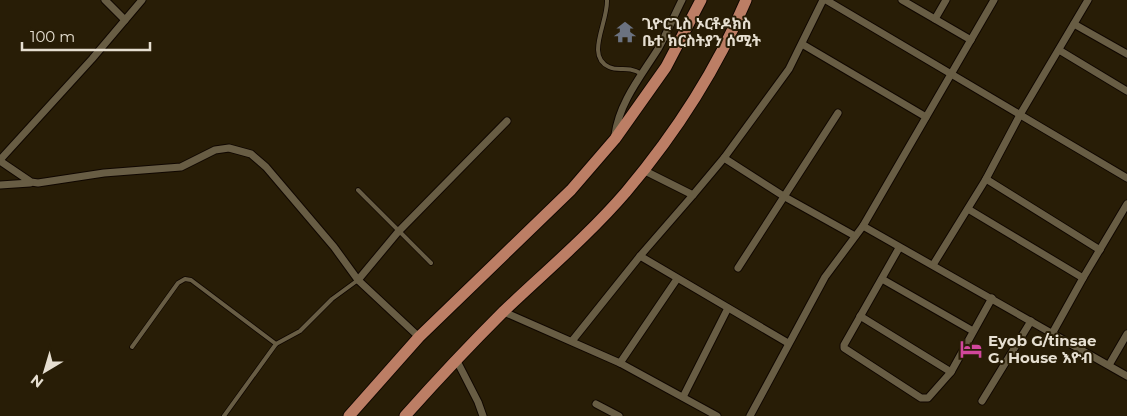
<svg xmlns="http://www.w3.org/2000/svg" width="1127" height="416" viewBox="0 0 1127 416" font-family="Montserrat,'Noto Sans Ethiopic',sans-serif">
  <rect width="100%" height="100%" fill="#281d06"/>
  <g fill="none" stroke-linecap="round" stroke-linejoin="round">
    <g stroke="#100700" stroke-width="5.5">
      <g id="service">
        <path d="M 607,0 C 608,23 585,56 609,67 C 620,72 626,65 642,74"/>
        <path d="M 358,190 L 431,263"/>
        <path d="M 132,347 L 178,283 L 185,279 L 191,280 L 276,344"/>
        <path d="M 224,416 L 276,344 L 300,331 L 332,299 L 358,280"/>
      </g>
    </g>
    <g stroke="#100700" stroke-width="9">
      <g id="minor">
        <path d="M 105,0 L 125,20"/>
        <path d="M 826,0 L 1127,178"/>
        <path d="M 902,0 L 971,40"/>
        <path d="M 935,19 L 946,0"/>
        <path d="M 1074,24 L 1127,54"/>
        <path d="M 802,44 L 926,117"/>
        <path d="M 1059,50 L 1127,91"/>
        <path d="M 615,135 C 619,103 641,76 658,49 C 667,33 674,16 682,0"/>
        <path d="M 724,158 L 789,69 L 823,0"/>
        <path d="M 0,160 L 92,59 L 142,0"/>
        <path d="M 0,161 L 31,182 L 38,183 L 104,173 L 181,167 L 215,150 L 229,148 L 251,154 L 266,167 L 334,247 L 358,280 L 419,337"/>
        <path d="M 643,170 L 693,195 L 640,256 L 788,343"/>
        <path d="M 986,179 L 1100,250"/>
        <path d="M 0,185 L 30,183"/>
        <path d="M 693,195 L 724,158 L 785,197 L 855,236"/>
        <path d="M 968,209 L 1083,278 L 1127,204"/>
        <path d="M 863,226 L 1127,376"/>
        <path d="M 899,248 L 844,345 L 844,348 L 921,398 L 928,398 L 951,372 L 992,298"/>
        <path d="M 933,265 L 986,179 L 1021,113 L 1088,0"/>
        <path d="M 738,268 L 838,113"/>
        <path d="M 882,279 L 973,331"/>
        <path d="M 358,280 L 398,232 L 507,121"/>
        <path d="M 504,312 L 620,363 L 717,416"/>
        <path d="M 860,316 L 951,372"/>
        <path d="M 1053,332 L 1083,278"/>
        <path d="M 572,341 L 640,256"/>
        <path d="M 457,361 L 478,402 L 483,416"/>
        <path d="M 620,363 L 677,279"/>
        <path d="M 1109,365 L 1127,334"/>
        <path d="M 683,397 L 728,308"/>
        <path d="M 982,401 L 1031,321"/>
        <path d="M 596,404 L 619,416"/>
        <path d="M 750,416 L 825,277 L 863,226 L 994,0"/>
      </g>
    </g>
    <g stroke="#100700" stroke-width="13">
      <g id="primary">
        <path d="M 349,416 L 419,337 L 571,190 L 615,139 L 666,67 L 701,0"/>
        <path d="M 405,416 C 437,380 470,345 504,311 C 545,272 589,235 626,192 C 674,135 717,69 746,0"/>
      </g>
    </g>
    <use href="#service" stroke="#685d44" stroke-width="4"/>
    <use href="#minor" stroke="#685d44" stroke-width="7"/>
    <use href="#primary" stroke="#bc7e65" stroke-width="11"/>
  </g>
  <defs>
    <g id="temple-bare" transform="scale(1.725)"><path d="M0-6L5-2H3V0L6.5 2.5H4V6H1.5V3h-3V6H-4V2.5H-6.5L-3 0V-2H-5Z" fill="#6b7280" stroke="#281d06" stroke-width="2.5" paint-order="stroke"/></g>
    <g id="hotel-bare" transform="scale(1.725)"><path d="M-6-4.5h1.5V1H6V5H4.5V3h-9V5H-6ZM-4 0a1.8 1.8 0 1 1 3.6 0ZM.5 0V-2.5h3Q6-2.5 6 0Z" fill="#d1479c" stroke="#281d06" stroke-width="2.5" paint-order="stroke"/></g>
  </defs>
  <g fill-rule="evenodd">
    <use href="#temple-bare" x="625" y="32"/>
    <use href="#hotel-bare" x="971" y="349"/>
  </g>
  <g text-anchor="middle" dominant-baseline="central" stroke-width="4" stroke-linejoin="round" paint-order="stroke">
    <g font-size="15" font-weight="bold" fill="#e6dfd1" stroke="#281d06" text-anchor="start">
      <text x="642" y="23">ጊዮርጊስ ኦርቶዶክስ<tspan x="642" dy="17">ቤተ ክርስትያን ሰሚት</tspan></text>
      <text x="988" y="340">Eyob G/tinsae<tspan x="988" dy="17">G. House እዮብ</tspan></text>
    </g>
  </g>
  <g transform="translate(45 371) rotate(218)" stroke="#281d06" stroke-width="4" paint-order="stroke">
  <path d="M0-4L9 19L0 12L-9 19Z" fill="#e6dfd1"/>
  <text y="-8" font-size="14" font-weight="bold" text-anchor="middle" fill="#e6dfd1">N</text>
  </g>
  <path d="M22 42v8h128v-8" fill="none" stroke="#e6dfd1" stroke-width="2.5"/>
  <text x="30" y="42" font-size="15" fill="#e6dfd1" stroke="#281d06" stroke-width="4" paint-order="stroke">100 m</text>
</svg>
